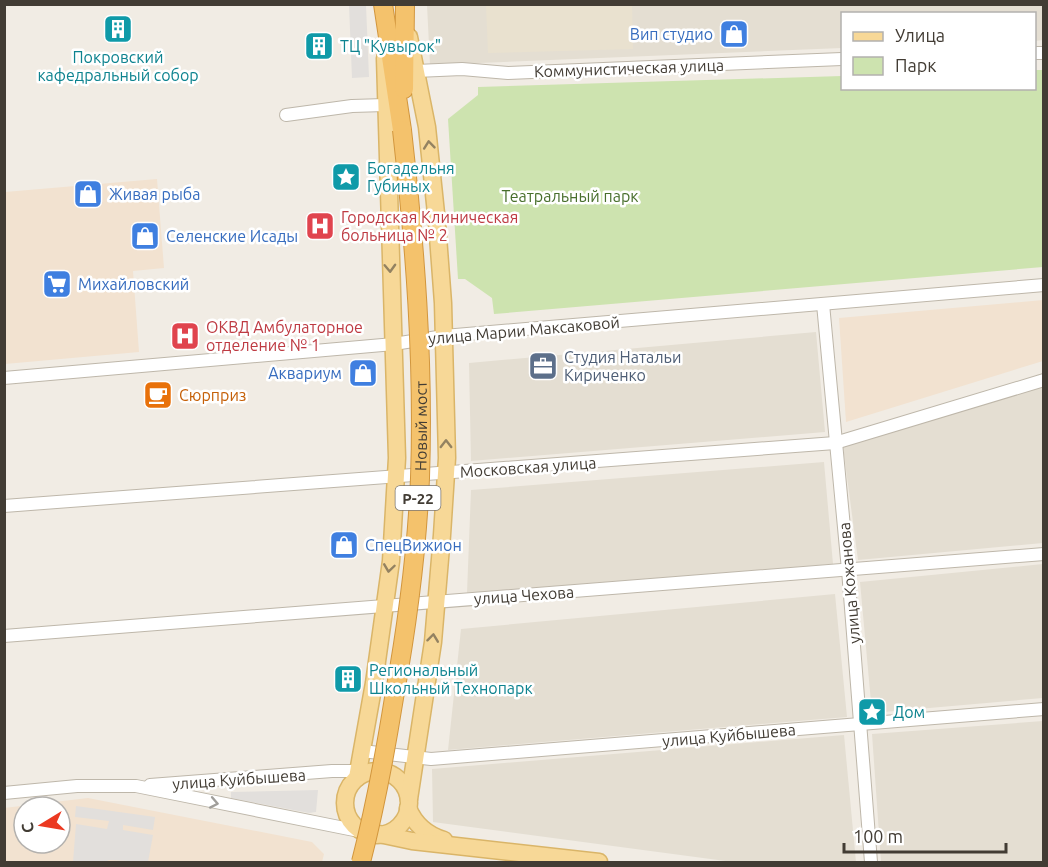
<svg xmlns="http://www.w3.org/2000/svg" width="1048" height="867" viewBox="0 0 1048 867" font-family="Ubuntu,sans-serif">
  <rect width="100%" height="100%" fill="#f1ece4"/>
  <g fill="#e4ded2">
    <path d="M 427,5 L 1043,5 L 1043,40 L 1035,41 L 1034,14 L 842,14 L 842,48 L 430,65 Z"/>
    <path d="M 816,332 L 825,432 L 471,461 L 469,363 Z"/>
    <path d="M 1043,385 L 1043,543 L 858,560 L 843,447 Z"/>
    <path d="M 824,462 L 833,564 L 467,593 L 471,490 Z"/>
    <path d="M 1043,564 L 1043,698 L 872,713 L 860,582 Z"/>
    <path d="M 835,594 L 847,717 L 448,750 L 461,629 Z"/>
    <path d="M 1043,721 L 1043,862 L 881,862 L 872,734 Z"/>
    <path d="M 844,735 L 856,862 L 733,862 L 433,822 L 432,769 Z"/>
  </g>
  <g fill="#f2e2d0" fill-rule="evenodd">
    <path d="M 157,179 L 164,268 L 133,271 L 139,352 L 5,364 L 5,192 Z"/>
    <path d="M 1043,300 L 1043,361 L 846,422 L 839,318 Z"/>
    <path d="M 88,798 L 312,842 L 324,854 L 322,862 L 5,862 L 4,808 ZM 24,807 L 60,807 L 60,843 L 24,843 Z"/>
  </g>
  <path fill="#e9e1cf" d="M 486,5 L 632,5 L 633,49 L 488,53 Z"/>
  <path fill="#cde3af" d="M 1035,70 L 1044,70 L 1043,267 L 494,314 L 492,298 L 465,279 L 458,279 L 448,119 L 478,95 L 478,87 L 842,76 L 842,88 L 1034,88 Z"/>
  <g fill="#e2dfdc">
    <path d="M 349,5 L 366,5 L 369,77 L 352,78 Z"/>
    <path d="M 318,790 L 316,812 L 309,813 L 231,798 L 231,792 Z"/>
    <path d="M 76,806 L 155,817 L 153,830 L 123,825 L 123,830 L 153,835 L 148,862 L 109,860 L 105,862 L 73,862 L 76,824 L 107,829 L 109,821 L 75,817 Z"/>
  </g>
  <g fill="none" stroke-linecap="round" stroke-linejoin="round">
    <g stroke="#beb7aa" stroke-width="14">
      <g id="minor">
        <path d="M 1034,53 L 1044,53"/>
        <path d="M 416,71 L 462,69 L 508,73 L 842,59"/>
        <path d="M 286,115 L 352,106 L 385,105"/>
        <path d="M 823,304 L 848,570 L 871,862"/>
        <path d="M 4,378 L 394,344 L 444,336 L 1044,285"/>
        <path d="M 4,506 L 835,443 L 1044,380"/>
        <path d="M 4,636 L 1044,554"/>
        <path d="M 362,751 L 431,759 L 1044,709"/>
        <path d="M 150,785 L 332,771 L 377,771"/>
        <path d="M 4,793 L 77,786 L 136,786 L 369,833"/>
      </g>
    </g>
    <g stroke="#dab568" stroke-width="19">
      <g id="major">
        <circle cx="377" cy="803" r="32"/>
        <path d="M 357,778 L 374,683 L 391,561 L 397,458 L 385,58"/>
        <path d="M 409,799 L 433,642 L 442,535 L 447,458 L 443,303 L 437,223 L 427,127 L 409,37"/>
        <path d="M 408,808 C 415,825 427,835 444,840"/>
        <path d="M 379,834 L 412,841 L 599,862"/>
      </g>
    </g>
    <g stroke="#d2963d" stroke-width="20">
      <g id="highway">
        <path d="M 383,4 L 402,130"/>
        <path d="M 404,89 L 405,4"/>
      </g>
    </g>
    <use href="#minor" stroke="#fff" stroke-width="12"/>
    <use href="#major" stroke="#f7d897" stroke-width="16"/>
    <use href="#highway" stroke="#f4c26c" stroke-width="18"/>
    <g stroke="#d2963d" stroke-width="20" stroke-linecap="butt">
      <g id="highway-bridge">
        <path id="s1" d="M 361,862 C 375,808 385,754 394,698 C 407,626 417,552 420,478 C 424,361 415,246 402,130"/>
      </g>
    </g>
    <use href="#highway-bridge" stroke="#f4c26c" stroke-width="18"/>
  </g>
  <defs><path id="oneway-chevron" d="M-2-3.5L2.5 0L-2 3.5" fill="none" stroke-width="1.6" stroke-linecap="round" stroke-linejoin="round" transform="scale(1.5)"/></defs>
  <g stroke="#938261">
    <use href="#oneway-chevron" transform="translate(429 145) rotate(-96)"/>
    <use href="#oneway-chevron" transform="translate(390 268) rotate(88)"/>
    <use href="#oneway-chevron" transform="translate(446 444) rotate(-90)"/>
    <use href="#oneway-chevron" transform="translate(389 568) rotate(98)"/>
    <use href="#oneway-chevron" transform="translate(433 638) rotate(-83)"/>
  </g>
  <use stroke="#a09e9a" href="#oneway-chevron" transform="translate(214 803) rotate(11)"/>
  <defs>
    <g id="building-square" transform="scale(1.5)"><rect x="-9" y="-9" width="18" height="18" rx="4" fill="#0f9aa8" stroke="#fff"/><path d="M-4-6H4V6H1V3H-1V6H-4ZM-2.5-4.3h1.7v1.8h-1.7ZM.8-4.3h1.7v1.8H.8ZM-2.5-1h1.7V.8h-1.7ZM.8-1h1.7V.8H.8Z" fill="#fff"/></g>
    <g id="shop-square" transform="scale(1.5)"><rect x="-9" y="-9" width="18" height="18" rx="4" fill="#3f7fe0" stroke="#fff"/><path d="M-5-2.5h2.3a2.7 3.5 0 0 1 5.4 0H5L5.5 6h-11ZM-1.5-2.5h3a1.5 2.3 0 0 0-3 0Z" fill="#fff"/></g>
    <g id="sight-square" transform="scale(1.5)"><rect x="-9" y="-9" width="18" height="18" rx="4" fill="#0f9aa8" stroke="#fff"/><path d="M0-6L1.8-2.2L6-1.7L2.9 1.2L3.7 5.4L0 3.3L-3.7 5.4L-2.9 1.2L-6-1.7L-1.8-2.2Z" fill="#fff"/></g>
    <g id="hospital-square" transform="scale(1.5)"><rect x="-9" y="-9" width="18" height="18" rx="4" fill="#e0444e" stroke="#fff"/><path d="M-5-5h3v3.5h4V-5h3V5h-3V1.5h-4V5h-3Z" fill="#fff"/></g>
    <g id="supermarket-square" transform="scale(1.5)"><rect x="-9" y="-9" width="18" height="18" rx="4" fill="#3f7fe0" stroke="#fff"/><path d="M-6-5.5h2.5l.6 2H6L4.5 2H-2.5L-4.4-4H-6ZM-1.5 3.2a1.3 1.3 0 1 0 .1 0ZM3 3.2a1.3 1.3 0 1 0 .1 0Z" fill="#fff"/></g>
    <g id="office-square" transform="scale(1.5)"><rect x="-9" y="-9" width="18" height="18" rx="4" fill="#5c6f8a" stroke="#fff"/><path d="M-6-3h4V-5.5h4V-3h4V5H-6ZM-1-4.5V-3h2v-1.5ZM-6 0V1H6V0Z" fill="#fff"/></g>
    <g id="cafe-square" transform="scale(1.5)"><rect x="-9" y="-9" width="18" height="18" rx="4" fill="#e8710a" stroke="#fff"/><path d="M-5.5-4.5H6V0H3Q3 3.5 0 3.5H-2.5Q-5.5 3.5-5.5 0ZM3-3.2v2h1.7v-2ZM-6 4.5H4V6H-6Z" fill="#fff"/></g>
  </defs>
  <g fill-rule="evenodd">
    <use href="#building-square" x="118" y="29"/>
    <use href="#shop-square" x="734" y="34"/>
    <use href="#building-square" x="319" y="46"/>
    <use href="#sight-square" x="346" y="177"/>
    <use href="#shop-square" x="88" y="194"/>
    <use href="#hospital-square" x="320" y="226"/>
    <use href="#shop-square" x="145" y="236"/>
    <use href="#supermarket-square" x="57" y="284"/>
    <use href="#hospital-square" x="185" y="336"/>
    <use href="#office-square" x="543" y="366"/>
    <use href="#shop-square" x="363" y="373"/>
    <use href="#cafe-square" x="158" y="395"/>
    <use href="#shop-square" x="344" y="545"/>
    <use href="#building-square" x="348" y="679"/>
    <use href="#sight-square" x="872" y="712"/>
  </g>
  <g text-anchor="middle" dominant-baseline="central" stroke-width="5" stroke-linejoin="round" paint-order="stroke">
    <rect fill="#fff" stroke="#7b7671" stroke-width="1.5" x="395.5" y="486" width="45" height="24" rx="4.5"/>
    <g font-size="15" font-weight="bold" fill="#423c34">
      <text x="418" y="498">Р-22</text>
    </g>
    <g font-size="16" fill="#366cbe" stroke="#fff" text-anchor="start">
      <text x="713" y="34" text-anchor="end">Вип студио</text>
      <text x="109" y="194">Живая рыба</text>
      <text x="166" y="236">Селенские Исады</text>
      <text x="78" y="284">Михайловский</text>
      <text x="342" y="373" text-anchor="end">Аквариум</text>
      <text x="365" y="545">СпецВижион</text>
    </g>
    <g font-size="16" fill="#0d838f" stroke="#fff" text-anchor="start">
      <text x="340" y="46">ТЦ "Кувырок"</text>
      <text x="118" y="57" text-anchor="middle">Покровский<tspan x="118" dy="18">кафедральный собор</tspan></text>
      <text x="367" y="168">Богадельня<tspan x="367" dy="18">Губиных</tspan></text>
      <text x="369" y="670">Региональный<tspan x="369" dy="18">Школьный Технопарк</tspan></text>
      <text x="893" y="712">Дом</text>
    </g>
    <g font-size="16" fill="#423c34" stroke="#fff">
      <text transform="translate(629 68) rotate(-2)">Коммунистическая улица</text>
      <text transform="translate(524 330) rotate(-5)">улица Марии Максаковой</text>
      <text stroke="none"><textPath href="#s1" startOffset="441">Новый мост</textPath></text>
      <text transform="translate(528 467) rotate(-4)">Московская улица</text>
      <text transform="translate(849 583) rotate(-95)">улица Кожанова</text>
      <text transform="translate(524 595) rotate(-4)">улица Чехова</text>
      <text transform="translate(729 735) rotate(-5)">улица Куйбышева</text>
      <text transform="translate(239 779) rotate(-4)">улица Куйбышева</text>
    </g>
    <g font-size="16" fill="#486f2c" stroke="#fff">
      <text x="570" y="196">Театральный парк</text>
    </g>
    <g font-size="16" fill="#be3a42" stroke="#fff" text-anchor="start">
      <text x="341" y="217">Городская Клиническая<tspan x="341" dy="18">больница № 2</tspan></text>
      <text x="206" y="327">ОКВД Амбулаторное<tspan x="206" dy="18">отделение № 1</tspan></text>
    </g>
    <g font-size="16" fill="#4e5e75" stroke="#fff" text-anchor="start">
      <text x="564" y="357">Студия Натальи<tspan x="564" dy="18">Кириченко</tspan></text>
    </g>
    <g font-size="16" fill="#c56008" stroke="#fff" text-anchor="start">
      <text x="179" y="395">Сюрприз</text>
    </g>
  </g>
  <rect width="1048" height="867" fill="none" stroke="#423c34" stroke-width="12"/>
  <rect x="841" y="12" width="195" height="78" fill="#ffffff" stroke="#b3b1ae" stroke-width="1.5"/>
  <rect x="853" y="32" width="30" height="9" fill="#f7d897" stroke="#b3b1ae" stroke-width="1.5"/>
  <text x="895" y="42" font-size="18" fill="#423c34">Улица</text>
  <rect x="853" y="57" width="30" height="18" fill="#cde3af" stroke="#b3b1ae" stroke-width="1.5"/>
  <text x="895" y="72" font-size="18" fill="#423c34">Парк</text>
  <g transform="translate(42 825) rotate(259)"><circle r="28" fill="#ffffff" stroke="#b3b1ae" stroke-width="1.5"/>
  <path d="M0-4.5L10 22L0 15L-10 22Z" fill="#eb3921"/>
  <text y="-9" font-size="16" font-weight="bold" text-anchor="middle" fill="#423c34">С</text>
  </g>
  <path d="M844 843v9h162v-9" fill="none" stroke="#423c34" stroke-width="3"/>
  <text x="853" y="843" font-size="18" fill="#423c34" stroke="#ffffff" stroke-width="4.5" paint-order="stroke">100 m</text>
</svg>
